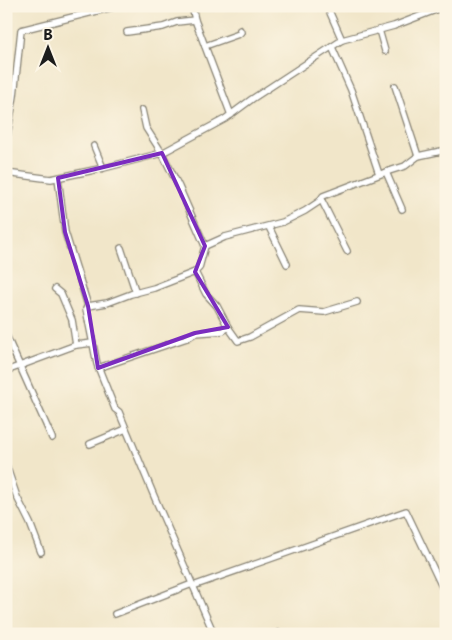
<svg xmlns="http://www.w3.org/2000/svg" width="452" height="640" viewBox="0 0 452 640" font-family="'Playpen Sans',sans-serif">
  <rect width="100%" height="100%" fill="#fcf5e5"/>
  <filter id="ink" filterUnits="userSpaceOnUse"><feTurbulence type="fractalNoise" baseFrequency=".02" numOctaves="2"/><feDisplacementMap in="SourceGraphic" scale="10" xChannelSelector="R" yChannelSelector="G"/><feConvolveMatrix kernelMatrix="1 2 1 2 8 2 1 2 1" color-interpolation-filters="sRGB"/></filter>
  <filter id="wash" filterUnits="userSpaceOnUse"><feTurbulence type="fractalNoise" baseFrequency=".0096" numOctaves="4" result="noise"/><feDisplacementMap in="SourceGraphic" scale="20" xChannelSelector="R" yChannelSelector="G"/><feGaussianBlur stdDeviation="1.12" result="paint"/><feColorMatrix in="noise" values="0 0 0 0 0 0 0 0 0 0 0 0 0 0 0 0 0 1.4 0 .05"/><feComposite in="paint" operator="in"/></filter>
  <g filter="url(#wash)">
    <rect width="100%" height="100%" fill="#f1e6c9"/>
  </g>
  <g filter="url(#ink)">
    <g fill="none" stroke-linecap="round" stroke-linejoin="round">
      <g stroke="#868172" stroke-width="8">
        <g id="minor">
          <path d="M 192,6 L 195,20"/>
          <path d="M 327,6 L 342,40 L 394,26 L 446,6"/>
          <path d="M 379,30 L 385,51"/>
          <path d="M 127,32 L 163,27 L 177,22 L 195,20 L 231,115"/>
          <path d="M 205,46 L 239,34 L 241,32 L 240,30"/>
          <path d="M 332,47 L 351,90 L 379,174"/>
          <path d="M 395,86 L 418,156"/>
          <path d="M 142,110 L 146,128 L 162,153 L 179,187 L 205,246 L 199,268 L 195,272 L 154,288 L 131,294 L 107,303 L 88,306 L 86,309 L 97,364 L 115,409 L 119,412 L 154,496 L 214,634"/>
          <path d="M 6,142 L 14,96 L 21,30 L 117,6"/>
          <path d="M 94,146 L 103,168"/>
          <path d="M 386,172 L 402,209"/>
          <path d="M 6,173 L 51,179 L 104,168 L 162,153 L 225,119 L 252,99 L 342,40"/>
          <path d="M 58,178 L 65,232 L 88,306"/>
          <path d="M 321,199 L 347,251"/>
          <path d="M 269,227 L 287,264"/>
          <path d="M 205,246 L 225,237 L 283,222 L 305,211 L 320,201 L 323,196 L 386,172 L 405,166 L 418,156 L 446,150"/>
          <path d="M 121,248 L 136,293"/>
          <path d="M 228,327 L 238,341 L 250,337 L 299,310 L 324,312 L 357,302"/>
          <path d="M 6,335 L 52,438"/>
          <path d="M 76,345 L 93,343"/>
          <path d="M 98,368 L 187,338 L 195,333 L 223,331 L 228,327 L 217,306 L 206,294 L 195,272"/>
          <path d="M 6,371 L 76,345 L 72,320 L 61,294 L 55,289"/>
          <path d="M 90,444 L 126,429"/>
          <path d="M 6,465 L 17,497 L 30,523 L 41,552"/>
          <path d="M 193,586 L 406,511 L 446,595"/>
          <path d="M 115,614 L 192,584"/>
          <path d="M 276,634 L 278,633"/>
        </g>
      </g>
      <use href="#minor" stroke="#fff" stroke-width="5.5"/>
    </g>
  </g>
  <path fill="none" stroke="#7b2cbf" stroke-width="4" stroke-linejoin="round" d="M 162,153 L 205,246 L 195,272 L 228,327 L 195,333 L 98,368 L 88,306 L 65,232 L 58,178 Z"/>
  <rect width="452" height="640" fill="none" stroke="#fcf5e5" stroke-width="25"/>
  <g transform="translate(48 48)" stroke="#fcf5e5" stroke-width="4" paint-order="stroke">
  <path d="M0-4L9 19L0 12L-9 19Z" fill="#1c1c1c"/>
  <text y="-8" font-size="14" font-weight="bold" text-anchor="middle" fill="#1c1c1c">B</text>
  </g>
</svg>
